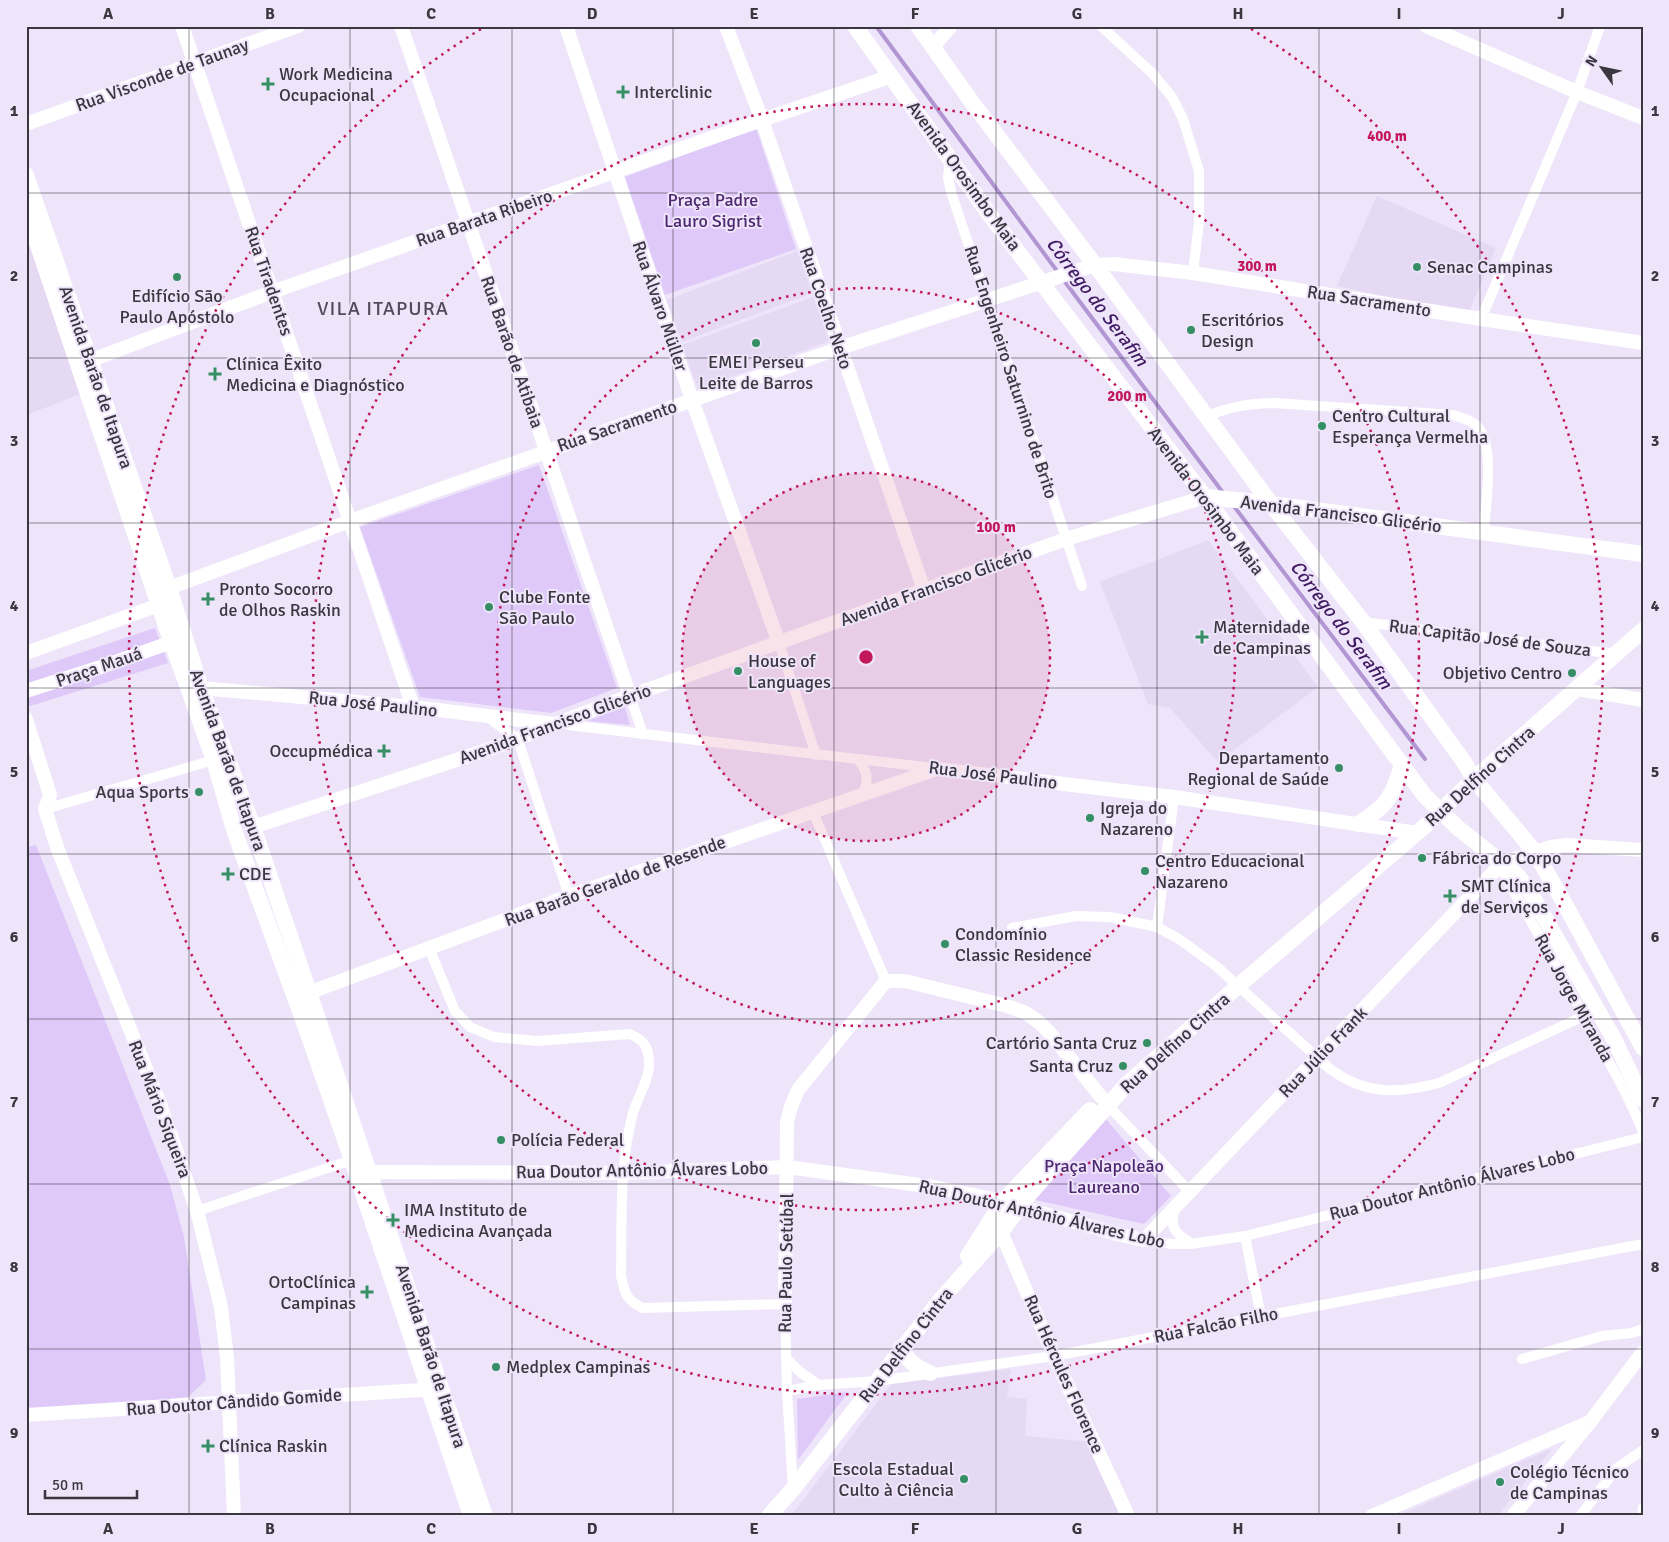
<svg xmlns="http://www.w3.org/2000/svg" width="1669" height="1542" viewBox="0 0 1669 1542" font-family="Signika,sans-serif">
  <rect width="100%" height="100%" fill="#eee5fa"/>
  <g fill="#e5d9f4">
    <path d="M 1377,196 L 1496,248 L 1468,314 L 1337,286 Z"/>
    <path d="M 26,229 L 81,394 L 26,415 Z"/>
    <path d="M 797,251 L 812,293 L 682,342 L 667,300 Z"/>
    <path d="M 813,297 L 829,341 L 698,389 L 682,345 Z"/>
    <path d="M 1208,540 L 1318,687 L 1218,762 L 1170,708 L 1148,704 L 1100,582 Z"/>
    <path d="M 1011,1369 L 1007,1397 L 1027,1399 L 1025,1436 L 1091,1442 L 1124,1516 L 791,1516 L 891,1384 Z"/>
    <path d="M 1553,1448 L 1497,1516 L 1397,1516 Z"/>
  </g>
  <g fill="#dec9f9">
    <path d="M 756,128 L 796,249 L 665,295 L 625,177 Z"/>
    <path d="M 539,465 L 617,688 L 551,713 L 420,697 L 360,527 Z"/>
    <path d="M 155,628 L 168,663 L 27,707 L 26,671 Z"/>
    <path d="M 625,707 L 630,725 L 587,721 Z"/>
    <path d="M 36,845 L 170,1185 L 184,1237 L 206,1380 L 188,1397 L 26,1413 L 26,847 Z"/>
    <path d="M 1105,1118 L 1171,1196 L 1144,1224 L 1031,1199 Z"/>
    <path d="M 848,1392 L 798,1460 L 797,1399 Z"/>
  </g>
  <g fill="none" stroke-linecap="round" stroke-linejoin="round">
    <g stroke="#b196d3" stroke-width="4">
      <path d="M 876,26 L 1074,294 L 1224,494"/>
      <path d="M 1233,505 L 1425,759"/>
    </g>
    <g stroke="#fff" stroke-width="10">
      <path d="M 1101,26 L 1153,74 L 1172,97 L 1183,119 L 1199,171 L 1199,222 L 1193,273"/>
      <path d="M 950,158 L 948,178 L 952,195 L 1082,586"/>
      <path d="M 1481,319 L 1577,92 L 1600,26"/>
      <path d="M 1207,416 C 1233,406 1246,404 1274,403 L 1453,415 C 1461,418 1472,420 1477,426 C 1496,445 1485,507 1484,532"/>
      <path d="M 1363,622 L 1616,654"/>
      <path d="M 779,643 L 816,755"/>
      <path d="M 630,696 L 643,734"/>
      <path d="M 488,717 L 518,740 L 569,896"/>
      <path d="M 568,725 L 934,768"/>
      <path d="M 858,759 C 868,773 869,778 863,794"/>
      <path d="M 45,809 L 214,760"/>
      <path d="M 813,812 L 886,981"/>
      <path d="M 1505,866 L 1505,876 L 1509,884 C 1538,932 1565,981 1591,1030 C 1610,1064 1629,1096 1643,1132"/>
      <path d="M 1157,927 L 1174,797"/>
      <path d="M 1012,928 L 1076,916 L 1110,917 L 1157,927 L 1179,939 L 1216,966 L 1330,1069 C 1366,1095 1397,1094 1439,1083 L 1584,1016"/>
      <path d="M 429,948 L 455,1011 L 470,1027 L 494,1037 L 536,1041 L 630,1034 C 646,1041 649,1049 649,1066 C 649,1080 635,1102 632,1117 C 619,1168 622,1223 621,1276 C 625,1294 626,1300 643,1308 L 785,1304 L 787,1391 L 793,1489"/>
      <path d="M 1104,1101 L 1189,1191"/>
      <path d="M 1175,1209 C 1169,1227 1175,1234 1191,1243"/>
      <path d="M 197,1211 L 352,1160"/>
      <path d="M 1245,1236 L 1261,1317"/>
      <path d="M 1144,1240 L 1172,1244 L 1191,1244 L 1245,1236 L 1643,1137"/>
      <path d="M 786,1358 L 800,1372 L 819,1385"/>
      <path d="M 1522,1359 L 1602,1336 L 1632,1333 L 1643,1329"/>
      <path d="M 787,1391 L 819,1385 L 877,1381 L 1054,1356 L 1643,1244"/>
      <path d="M 1580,1516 L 1617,1468 L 1643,1450"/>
      <path d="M 1642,1516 L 1643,1508"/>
    </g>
    <g stroke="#fff" stroke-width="14">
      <path d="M 182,26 L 413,707"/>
      <path d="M 401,26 L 630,696"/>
      <path d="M 566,26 L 692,400 L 779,643"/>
      <path d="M 726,26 L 762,120 L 924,590"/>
      <path d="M 1426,26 L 1577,92 L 1643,118"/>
      <path d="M 933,47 L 951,26"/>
      <path d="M 26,124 L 298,26"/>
      <path d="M 81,364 L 272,292 L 762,120 L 892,76"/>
      <path d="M 26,653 L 159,605 L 161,600 L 169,588 L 350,521 L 840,348 L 1095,265 L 1114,264 L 1193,273 L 1481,319 L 1643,343"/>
      <path d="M 1577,689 L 1643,700"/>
      <path d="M 26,691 L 101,667 L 172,642"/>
      <path d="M 192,691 L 201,688 L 413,707 L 553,724"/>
      <path d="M 26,719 L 50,795 L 45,809 L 58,850 L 159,1101 L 197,1211 L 221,1307 L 227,1358 L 234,1516"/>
      <path d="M 253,827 L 499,746 L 605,705 L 1066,539 L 1205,497"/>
      <path d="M 300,996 L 569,896 L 937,769 L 1174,797 L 1417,833"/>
      <path d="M 370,1172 L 623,1173 L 787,1167 L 934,1187 L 1003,1201"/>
      <path d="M 1020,1207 L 1121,1235 L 1144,1240 L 1502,863 L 1551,847 L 1567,845 L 1643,850"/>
      <path d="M 1001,1232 L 1054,1356 L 1128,1516"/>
      <path d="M 785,1304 L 787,1122 L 791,1107 L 798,1090 L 886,981 L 905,981 L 1007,1006 L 1026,1013 L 1040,1023 L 1049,1032 L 1101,1097"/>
      <path d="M 26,1415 L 437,1389"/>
      <path d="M 1372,1516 L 1590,1422"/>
      <path d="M 1513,1516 L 1590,1422 L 1643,1352"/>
    </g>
    <g stroke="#fff" stroke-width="16">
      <path d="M 855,26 L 992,218 L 1205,497 L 1424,795 L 1458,828 L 1516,874 L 1527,887 L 1614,1039 L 1643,1100"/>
      <path d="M 918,26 L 971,101 L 1095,265 L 1271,504 L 1363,622 L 1464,762 L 1474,779 L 1535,852 L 1567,908 L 1643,1048"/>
      <path d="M 26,175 L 169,588 L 201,688 L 253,827 L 309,992 L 441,1388 L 485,1516"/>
      <path d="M 26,210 L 167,629 L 214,760 L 235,833 L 305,1025 L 352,1160 L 471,1516"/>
      <path d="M 1205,497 L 1257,502 L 1643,554"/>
      <path d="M 1358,824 C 1387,806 1393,797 1402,764"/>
      <path d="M 968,1256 L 1003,1201 L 1090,1110"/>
      <path d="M 901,1348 C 908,1362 916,1367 930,1373"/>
      <path d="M 769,1516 L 793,1489 L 942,1298 L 1001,1232 L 1027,1197 L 1126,1085 L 1238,986 L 1425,826 L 1474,779 L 1643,630"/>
    </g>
  </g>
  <path fill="none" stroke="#3a373f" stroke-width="1" stroke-opacity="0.55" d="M 189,26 L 189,1516M 350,26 L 350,1516M 512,26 L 512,1516M 673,26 L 673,1516M 834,26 L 834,1516M 996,26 L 996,1516M 1157,26 L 1157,1516M 1319,26 L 1319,1516M 1480,26 L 1480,1516M 26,193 L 1643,193M 26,358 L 1643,358M 26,523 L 1643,523M 26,688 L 1643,688M 26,854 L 1643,854M 26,1019 L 1643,1019M 26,1184 L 1643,1184M 26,1349 L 1643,1349"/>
  <circle cx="866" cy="657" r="184" fill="#c2185b" fill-opacity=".12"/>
  <g fill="none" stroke="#c2185b" stroke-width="2.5" stroke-dasharray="2.5 5">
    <circle cx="866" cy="657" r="184"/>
    <circle cx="866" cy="657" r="369"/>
    <circle cx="866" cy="657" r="553"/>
    <path d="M1251 29A737 737 0 1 1 481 29"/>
  </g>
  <g fill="#358e64" stroke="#eee5fa" stroke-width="2">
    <path d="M265.5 76.5h5v5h5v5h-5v5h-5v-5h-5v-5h5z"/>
    <path d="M620.5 84.5h5v5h5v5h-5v5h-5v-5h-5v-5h5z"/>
    <circle cx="1417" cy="267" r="5"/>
    <circle cx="177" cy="277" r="5"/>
    <circle cx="1191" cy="330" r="5"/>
    <circle cx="756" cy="343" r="5"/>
    <path d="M212.5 366.5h5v5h5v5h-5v5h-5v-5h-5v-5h5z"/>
    <circle cx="1322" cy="426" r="5"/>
    <path d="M205.5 591.5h5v5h5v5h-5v5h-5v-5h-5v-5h5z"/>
    <circle cx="489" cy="607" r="5"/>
    <path d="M1199.5 629.5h5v5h5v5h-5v5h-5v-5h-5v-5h5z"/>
    <circle cx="738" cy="671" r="5"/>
    <circle cx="1572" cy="673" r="5"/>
    <path d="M381.5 743.5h5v5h5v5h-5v5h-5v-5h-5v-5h5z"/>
    <circle cx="1339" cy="768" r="5"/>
    <circle cx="199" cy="792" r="5"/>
    <circle cx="1090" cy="818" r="5"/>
    <circle cx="1422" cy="858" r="5"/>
    <circle cx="1145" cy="871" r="5"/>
    <path d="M225.5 866.5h5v5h5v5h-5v5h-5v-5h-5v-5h5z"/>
    <path d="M1447.5 888.5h5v5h5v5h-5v5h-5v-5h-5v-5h5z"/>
    <circle cx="945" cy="944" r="5"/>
    <circle cx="1147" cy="1043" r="5"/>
    <circle cx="1123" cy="1066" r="5"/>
    <circle cx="501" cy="1140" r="5"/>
    <path d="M390.5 1212.5h5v5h5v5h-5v5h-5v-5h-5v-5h5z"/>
    <path d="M364.5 1284.5h5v5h5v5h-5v5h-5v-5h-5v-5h5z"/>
    <circle cx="496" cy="1367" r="5"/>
    <path d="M205.5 1438.5h5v5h5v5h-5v5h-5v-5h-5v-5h5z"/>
    <circle cx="964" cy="1479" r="5"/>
    <circle cx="1500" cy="1482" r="5"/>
  </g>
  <g text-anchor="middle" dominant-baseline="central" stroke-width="4" stroke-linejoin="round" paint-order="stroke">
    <g font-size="18" fill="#3a373f" stroke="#eee5fa" text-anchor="start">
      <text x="279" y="74">Work Medicina<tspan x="279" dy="21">Ocupacional</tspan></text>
      <text x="634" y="92">Interclinic</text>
      <text x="1427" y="267">Senac Campinas</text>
      <text x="177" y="296" text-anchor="middle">Edifício São<tspan x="177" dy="21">Paulo Apóstolo</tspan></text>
      <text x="1201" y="320">Escritórios<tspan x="1201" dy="21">Design</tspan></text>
      <text x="756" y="362" text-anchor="middle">EMEI Perseu<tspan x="756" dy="21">Leite de Barros</tspan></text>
      <text x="226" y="364">Clínica Êxito<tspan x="226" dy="21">Medicina e Diagnóstico</tspan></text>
      <text x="1332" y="416">Centro Cultural<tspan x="1332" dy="21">Esperança Vermelha</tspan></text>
      <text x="219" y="589">Pronto Socorro<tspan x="219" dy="21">de Olhos Raskin</tspan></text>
      <text x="499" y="597">Clube Fonte<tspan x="499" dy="21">São Paulo</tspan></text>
      <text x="1213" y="627">Maternidade<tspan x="1213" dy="21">de Campinas</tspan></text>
      <text x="748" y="661">House of<tspan x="748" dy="21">Languages</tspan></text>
      <text x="1562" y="673" text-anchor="end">Objetivo Centro</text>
      <text x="373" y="751" text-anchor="end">Occupmédica</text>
      <text x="1329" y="758" text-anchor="end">Departamento<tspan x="1329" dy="21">Regional de Saúde</tspan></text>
      <text x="189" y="792" text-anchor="end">Aqua Sports</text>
      <text x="1100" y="808">Igreja do<tspan x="1100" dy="21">Nazareno</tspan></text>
      <text x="1432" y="858">Fábrica do Corpo</text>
      <text x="1155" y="861">Centro Educacional<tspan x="1155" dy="21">Nazareno</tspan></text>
      <text x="239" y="874">CDE</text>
      <text x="1461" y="886">SMT Clínica<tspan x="1461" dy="21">de Serviços</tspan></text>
      <text x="955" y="934">Condomínio<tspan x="955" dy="21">Classic Residence</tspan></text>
      <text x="1137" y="1043" text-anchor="end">Cartório Santa Cruz</text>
      <text x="1113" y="1066" text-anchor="end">Santa Cruz</text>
      <text x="511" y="1140">Polícia Federal</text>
      <text x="404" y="1210">IMA Instituto de<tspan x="404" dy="21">Medicina Avançada</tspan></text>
      <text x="356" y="1282" text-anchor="end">OrtoClínica<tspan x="356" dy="21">Campinas</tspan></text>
      <text x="506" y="1367">Medplex Campinas</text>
      <text x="219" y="1446">Clínica Raskin</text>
      <text x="954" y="1469" text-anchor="end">Escola Estadual<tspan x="954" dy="21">Culto à Ciência</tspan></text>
      <text x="1510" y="1472">Colégio Técnico<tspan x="1510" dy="21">de Campinas</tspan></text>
    </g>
    <g font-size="18" fill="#3a373f" stroke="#eee5fa">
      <text transform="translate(162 75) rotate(-20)">Rua Visconde de Taunay</text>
      <text transform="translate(964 176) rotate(54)">Avenida Orosimbo Maia</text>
      <text transform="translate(484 218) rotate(-19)">Rua Barata Ribeiro</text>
      <text transform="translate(269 281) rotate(71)">Rua Tiradentes</text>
      <text transform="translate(1369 301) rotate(9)">Rua Sacramento</text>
      <text transform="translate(660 306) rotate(71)">Rua Álvaro Müller</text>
      <text transform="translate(826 308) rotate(71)">Rua Coelho Neto</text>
      <text transform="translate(512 352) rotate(71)">Rua Barão de Atibaia</text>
      <text transform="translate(1011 372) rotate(72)">Rua Engenheiro Saturnino de Brito</text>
      <text transform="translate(96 377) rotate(71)">Avenida Barão de Itapura</text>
      <text transform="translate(617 426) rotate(-19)">Rua Sacramento</text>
      <text transform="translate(1206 501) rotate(53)">Avenida Orosimbo Maia</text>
      <text transform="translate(1341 514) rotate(7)">Avenida Francisco Glicério</text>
      <text transform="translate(936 586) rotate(-20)">Avenida Francisco Glicério</text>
      <text transform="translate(1490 638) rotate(7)">Rua Capitão José de Souza</text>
      <text transform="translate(99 667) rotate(-19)">Praça Mauá</text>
      <text transform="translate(373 704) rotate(6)">Rua José Paulino</text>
      <text transform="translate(555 724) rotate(-20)">Avenida Francisco Glicério</text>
      <text transform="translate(228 760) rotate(70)">Avenida Barão de Itapura</text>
      <text transform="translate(993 775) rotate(7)">Rua José Paulino</text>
      <text transform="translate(1480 776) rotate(-42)">Rua Delfino Cintra</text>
      <text transform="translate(615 881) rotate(-20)">Rua Barão Geraldo de Resende</text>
      <text transform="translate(1574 998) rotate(61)">Rua Jorge Miranda</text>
      <text transform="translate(1175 1043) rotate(-42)">Rua Delfino Cintra</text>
      <text transform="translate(1323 1052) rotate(-46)">Rua Júlio Frank</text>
      <text transform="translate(160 1109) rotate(69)">Rua Mário Siqueira</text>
      <text transform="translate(642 1170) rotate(-1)">Rua Doutor Antônio Álvares Lobo</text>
      <text transform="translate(1452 1184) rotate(-14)">Rua Doutor Antônio Álvares Lobo</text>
      <text transform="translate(1042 1214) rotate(13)">Rua Doutor Antônio Álvares Lobo</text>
      <text transform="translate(786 1263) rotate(-89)">Rua Paulo Setúbal</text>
      <text transform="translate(1216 1325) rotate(-11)">Rua Falcão Filho</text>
      <text transform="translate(906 1345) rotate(-52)">Rua Delfino Cintra</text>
      <text transform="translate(431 1356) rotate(72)">Avenida Barão de Itapura</text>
      <text transform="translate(1064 1374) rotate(66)">Rua Hércules Florence</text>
      <text transform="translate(234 1402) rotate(-4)">Rua Doutor Cândido Gomide</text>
    </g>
    <g font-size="18" fill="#4d2871" stroke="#eee5fa">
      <text x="713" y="200">Praça Padre<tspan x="713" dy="21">Lauro Sigrist</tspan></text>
      <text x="1104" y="1166">Praça Napoleão<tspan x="1104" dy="21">Laureano</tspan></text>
    </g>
    <g font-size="19" font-style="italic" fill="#401a62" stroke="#eee5fa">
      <text transform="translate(1097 302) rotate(53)">Córrego do Serafim</text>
      <text transform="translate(1341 625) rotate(53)">Córrego do Serafim</text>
    </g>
    <g font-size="20" letter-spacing="1" fill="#534b5c" stroke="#eee5fa">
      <text x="383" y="308">VILA ITAPURA</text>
    </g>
  </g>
  <circle cx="866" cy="657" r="8" fill="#c2185b" stroke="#eee5fa" stroke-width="2.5"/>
  <g font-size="15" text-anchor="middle" font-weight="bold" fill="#c2185b" stroke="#eee5fa" stroke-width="4" stroke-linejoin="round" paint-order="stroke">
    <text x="1387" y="141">400 m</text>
    <text x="1257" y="271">300 m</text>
    <text x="1127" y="401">200 m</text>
    <text x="996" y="532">100 m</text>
  </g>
  <rect width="1669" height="1542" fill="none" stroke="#eee5fa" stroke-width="55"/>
  <g transform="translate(1602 68) rotate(303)" stroke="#eee5fa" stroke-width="4" paint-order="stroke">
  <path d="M0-4L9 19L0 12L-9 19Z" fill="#3a373f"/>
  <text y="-8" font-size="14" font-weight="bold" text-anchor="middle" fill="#3a373f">N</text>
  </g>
  <path d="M45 1490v8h92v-8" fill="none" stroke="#3a373f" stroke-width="2.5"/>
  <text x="52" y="1490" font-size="15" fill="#3a373f" stroke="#eee5fa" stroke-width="4" paint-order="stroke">50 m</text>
  <rect x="28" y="28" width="1614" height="1486" fill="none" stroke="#3a373f" stroke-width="2"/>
  <g font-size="16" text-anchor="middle" font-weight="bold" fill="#3a373f">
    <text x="108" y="19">A</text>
    <text x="270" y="19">B</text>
    <text x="431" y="19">C</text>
    <text x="592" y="19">D</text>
    <text x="754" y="19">E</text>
    <text x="915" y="19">F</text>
    <text x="1077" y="19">G</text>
    <text x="1238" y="19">H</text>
    <text x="1399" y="19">I</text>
    <text x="1561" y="19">J</text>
    <text x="14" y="116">1</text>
    <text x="1655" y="116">1</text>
    <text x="14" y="281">2</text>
    <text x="1655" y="281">2</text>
    <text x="14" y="446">3</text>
    <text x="1655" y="446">3</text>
    <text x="14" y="611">4</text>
    <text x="1655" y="611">4</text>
    <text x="14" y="777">5</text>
    <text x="1655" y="777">5</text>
    <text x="14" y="942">6</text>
    <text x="1655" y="942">6</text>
    <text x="14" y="1107">7</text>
    <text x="1655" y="1107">7</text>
    <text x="14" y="1272">8</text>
    <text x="1655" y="1272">8</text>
    <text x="14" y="1438">9</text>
    <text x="1655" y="1438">9</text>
    <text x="108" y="1534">A</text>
    <text x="270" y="1534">B</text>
    <text x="431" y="1534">C</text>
    <text x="592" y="1534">D</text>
    <text x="754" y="1534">E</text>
    <text x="915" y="1534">F</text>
    <text x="1077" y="1534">G</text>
    <text x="1238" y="1534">H</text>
    <text x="1399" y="1534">I</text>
    <text x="1561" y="1534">J</text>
  </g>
</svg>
